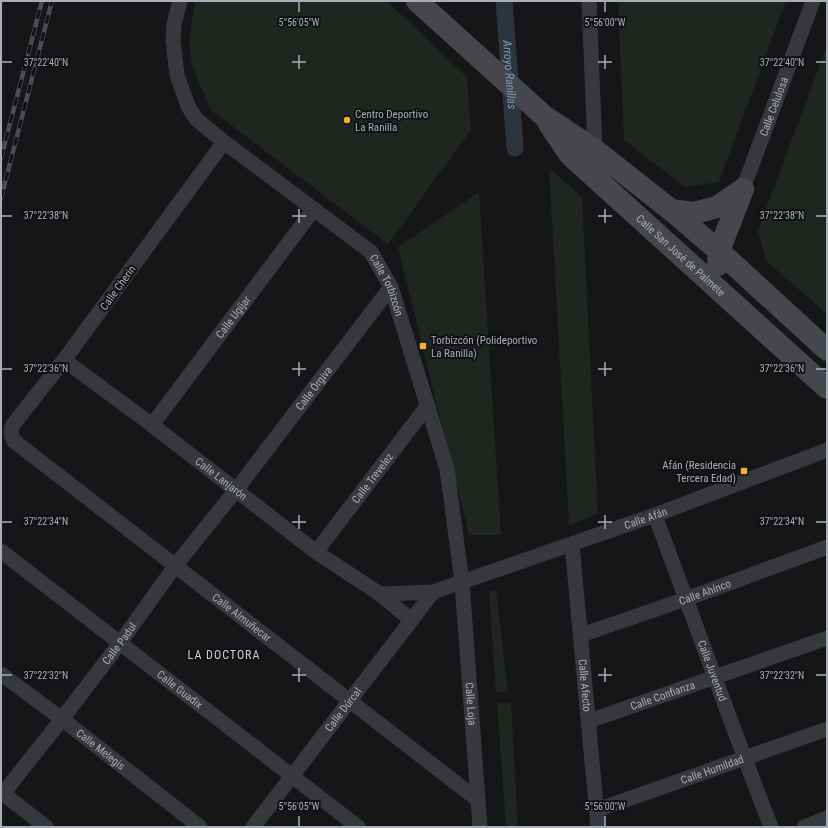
<svg xmlns="http://www.w3.org/2000/svg" width="828" height="828" viewBox="0 0 828 828" font-family="'Roboto Condensed',sans-serif">
  <rect width="100%" height="100%" fill="#161618"/>
  <g fill="#1e261f">
    <path d="M 196,1 L 387,1 L 467,77 L 471,130 L 388,244 L 211,110 C 203,92 192,70 190,51 C 188,34 193,17 196,1 Z"/>
    <path d="M 618,1 L 786,1 L 719,182 L 685,187 L 624,140 Z"/>
    <path d="M 827,46 L 827,314 L 766,261 L 758,230 Z"/>
    <path d="M 549,168 L 582,197 L 598,514 L 569,525 Z"/>
    <path d="M 479,192 L 501,535 L 469,535 L 398,247 Z"/>
    <path d="M 496,590 L 508,691 L 496,693 L 489,591 Z"/>
    <path d="M 497,703 L 511,703 L 518,827 L 506,827 Z"/>
  </g>
  <g fill="none" stroke-linecap="round" stroke-linejoin="round">
    <path stroke="#2c353c" stroke-width="17" id="s1" d="M 504,1 L 515,148"/>
    <g stroke="#37383d" stroke-width="15">
      <path id="s2" d="M 180,1 L 174,24 L 173,40 L 177,75 L 188,106 L 196,119 L 224,142 L 371,252 L 391,287 L 447,469 L 462,582 L 480,827"/>
      <path d="M 589,1 L 595,150"/>
      <path id="s3" d="M 224,142 L 64,360 L 15,422 C 10,428 10,434 14,441 L 478,800"/>
      <path id="s4" d="M 743,189 L 813,1"/>
      <path id="s5" d="M 64,360 L 152,425 L 316,552 L 380,594 L 411,620"/>
      <path id="s6" d="M 152,425 L 314,209"/>
      <path id="s7" d="M 655,515 L 745,759 L 771,827"/>
      <path id="s8" d="M 572,544 L 598,827"/>
      <path id="s9" d="M 1,551 L 358,827"/>
      <path id="s10" d="M 316,552 L 428,405"/>
      <path id="s11" d="M 380,594 L 433,592 L 655,515 L 827,450"/>
      <path id="s12" d="M 581,635 L 686,599 L 827,547"/>
      <path id="s13" d="M 1,674 L 62,719 L 200,827"/>
      <path id="s14" d="M 589,721 L 827,638"/>
      <path d="M 1,792 L 46,827"/>
      <path id="s15" d="M 1,796 L 62,719 L 120,643 L 175,566 L 236,490 L 391,287"/>
      <path id="s16" d="M 597,810 L 827,729"/>
      <path id="s17" d="M 253,827 L 433,592"/>
      <path d="M 804,827 L 827,818"/>
    </g>
    <g stroke="#45474d" stroke-width="22">
      <path d="M 417,1 L 544,116 L 595,150 L 671,210 L 719,251 L 827,350"/>
      <path id="s18" d="M 549,124 L 570,155 L 827,388"/>
      <path d="M 671,210 L 694,213 L 717,207 L 743,189"/>
      <path d="M 718,265 L 719,251 L 743,189"/>
    </g>
    <g stroke="#4a4c52" stroke-width="4.5">
      <g id="rail">
        <path d="M 1,158 L 42,1"/>
        <path d="M 1,198 L 52,1"/>
      </g>
    </g>
    <use href="#rail" stroke="#111113" stroke-width="3" stroke-dasharray="9" stroke-linecap="butt"/>
  </g>
  <path fill="none" stroke="#a8adb8" stroke-width="1.5" d="M 299,2 L 299,12M 605,2 L 605,12M 299,55 L 299,69M 605,55 L 605,69M 2,62 L 12,62M 292,62 L 306,62M 598,62 L 612,62M 816,62 L 826,62M 299,209 L 299,223M 605,209 L 605,223M 2,216 L 12,216M 292,216 L 306,216M 598,216 L 612,216M 816,216 L 826,216M 299,362 L 299,376M 605,362 L 605,376M 2,369 L 12,369M 292,369 L 306,369M 598,369 L 612,369M 816,369 L 826,369M 299,515 L 299,529M 605,515 L 605,529M 2,522 L 12,522M 292,522 L 306,522M 598,522 L 612,522M 816,522 L 826,522M 299,668 L 299,682M 605,668 L 605,682M 2,675 L 12,675M 292,675 L 306,675M 598,675 L 612,675M 816,675 L 826,675M 299,816 L 299,826M 605,816 L 605,826"/>
  <g fill="#f2b134" stroke="#111113" stroke-width="1.5">
    <circle cx="347" cy="120" r="4"/>
    <rect x="419" y="342" width="8" height="8" rx="2"/>
    <rect x="740" y="467" width="8" height="8" rx="2"/>
  </g>
  <g text-anchor="middle" dominant-baseline="central" stroke-width="4" stroke-linejoin="round" paint-order="stroke">
    <g font-size="11" fill="#a8adb8" stroke="#111113">
      <text stroke="none"><textPath href="#s4" startOffset="88">Calle Celulosa</textPath></text>
      <text stroke="none"><textPath href="#s18" startOffset="187">Calle San José de Palmete</textPath></text>
      <text stroke="none"><textPath href="#s2" startOffset="380">Calle Torbizcón</textPath></text>
      <text transform="translate(118 288) rotate(-54)">Calle Cherin</text>
      <text stroke="none"><textPath href="#s6" startOffset="135">Calle Ugíjar</textPath></text>
      <text stroke="none"><textPath href="#s15" startOffset="514">Calle Órgiva</textPath></text>
      <text stroke="none"><textPath href="#s5" startOffset="197">Calle Lanjarón</textPath></text>
      <text stroke="none"><textPath href="#s10" startOffset="93">Calle Trevelez</textPath></text>
      <text stroke="none"><textPath href="#s11" startOffset="278">Calle Afán</textPath></text>
      <text stroke="none"><textPath href="#s12" startOffset="131">Calle Ahínco</textPath></text>
      <text stroke="none"><textPath href="#s3" startOffset="658">Calle Almuñecar</textPath></text>
      <text stroke="none"><textPath href="#s15" startOffset="193">Calle Padul</textPath></text>
      <text stroke="none"><textPath href="#s7" startOffset="166">Calle Juventud</textPath></text>
      <text stroke="none"><textPath href="#s8" startOffset="142">Calle Afecto</textPath></text>
      <text stroke="none"><textPath href="#s9" startOffset="226">Calle Guadix</textPath></text>
      <text stroke="none"><textPath href="#s14" startOffset="78">Calle Confianza</textPath></text>
      <text stroke="none"><textPath href="#s2" startOffset="810">Calle Loja</textPath></text>
      <text stroke="none"><textPath href="#s17" startOffset="148">Calle Dúrcal</textPath></text>
      <text stroke="none"><textPath href="#s13" startOffset="125">Calle Melegis</textPath></text>
      <text stroke="none"><textPath href="#s16" startOffset="122">Calle Humildad</textPath></text>
    </g>
    <g font-size="11" fill="#a8adb8" stroke="#111113" text-anchor="start">
      <text x="355" y="114">Centro Deportivo<tspan x="355" dy="13">La Ranilla</tspan></text>
      <text x="431" y="340">Torbizcón (Polideportivo<tspan x="431" dy="13">La Ranilla)</tspan></text>
      <text x="736" y="465" text-anchor="end">Afán (Residencia<tspan x="736" dy="13">Tercera Edad)</tspan></text>
    </g>
    <g font-size="12" font-style="italic" fill="#7f9bb3" stroke="#111113">
      <text stroke="none"><textPath href="#s1" startOffset="74">Arroyo Ranillas</textPath></text>
    </g>
    <g font-size="12" letter-spacing="1" fill="#c9ccd4" stroke="#111113">
      <text x="224" y="655">LA DOCTORA</text>
    </g>
  </g>
  <g font-size="10" text-anchor="middle" fill="#a8adb8" stroke="#111113" stroke-width="4" stroke-linejoin="round" paint-order="stroke">
    <text x="299" y="26">5°56'05"W</text>
    <text x="605" y="26">5°56'00"W</text>
    <text x="46" y="66">37°22'40"N</text>
    <text x="782" y="66">37°22'40"N</text>
    <text x="46" y="219">37°22'38"N</text>
    <text x="782" y="219">37°22'38"N</text>
    <text x="46" y="372">37°22'36"N</text>
    <text x="782" y="372">37°22'36"N</text>
    <text x="46" y="525">37°22'34"N</text>
    <text x="782" y="525">37°22'34"N</text>
    <text x="46" y="679">37°22'32"N</text>
    <text x="782" y="679">37°22'32"N</text>
    <text x="299" y="810">5°56'05"W</text>
    <text x="605" y="810">5°56'00"W</text>
  </g>
  <rect width="828" height="828" fill="none" stroke="#a8adb8" stroke-width="4"/>
</svg>
